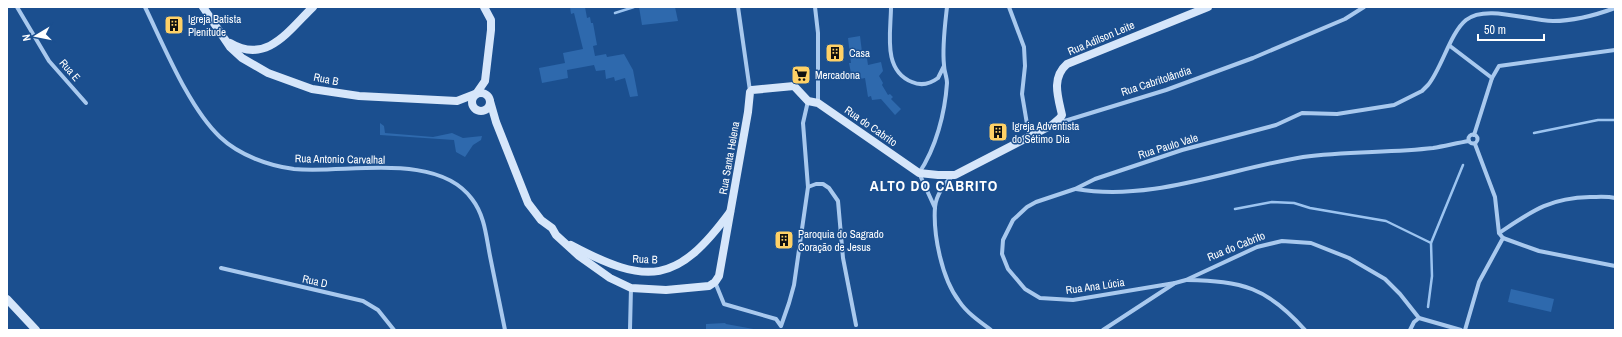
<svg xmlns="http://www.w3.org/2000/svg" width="1622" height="337" viewBox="0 0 1622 337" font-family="'Archivo Narrow',sans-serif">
  <rect width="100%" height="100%" fill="#1b4f8f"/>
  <g fill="#2e69ad">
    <path d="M 570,7 L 585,7 L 587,18 L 590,17 L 591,23 L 593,23 L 597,45 L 593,46 L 595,56 L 606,54 L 607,57 L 624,54 L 633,70 L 638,96 L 630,97 L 625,78 L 615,81 L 614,77 L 606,79 L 605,70 L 596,71 L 594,65 L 567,70 L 568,78 L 542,83 L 539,68 L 565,63 L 563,53 L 583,49 L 574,13 L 571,14 Z"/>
    <path d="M 639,7 L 675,7 L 678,21 L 642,25 Z"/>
    <path d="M 860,36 L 862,52 L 866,52 L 868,65 L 881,62 L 883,71 L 879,76 L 883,83 L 882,85 L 888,95 L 890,94 L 893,97 L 891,99 L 901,109 L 895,115 L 881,99 L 872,100 L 871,96 L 868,97 L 865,78 L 855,80 L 853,73 L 851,73 L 849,63 L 851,63 L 848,38 Z"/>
    <path d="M 380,123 L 384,126 L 385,133 L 433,137 L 452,133 L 463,138 L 482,136 L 481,140 L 473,145 L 465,157 L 456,152 L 454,140 L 380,135 Z"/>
    <path d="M 1511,289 L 1554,299 L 1551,312 L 1508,302 Z"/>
    <path d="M 725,323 L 726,324 L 759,330 L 706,330 L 706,324 Z"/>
  </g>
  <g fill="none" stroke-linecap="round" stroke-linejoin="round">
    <g stroke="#9cc4f0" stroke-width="2.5">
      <path d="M 615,13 L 634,7"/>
      <path d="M 1534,133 L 1598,120 L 1615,120"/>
      <path d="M 1235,209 L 1272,202 L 1294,203 L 1310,208 L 1386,221 L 1431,243"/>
      <path d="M 1428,307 L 1432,276 L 1431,243 L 1463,165"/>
    </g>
    <g stroke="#a9c9ee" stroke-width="4">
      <path d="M 17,7 L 49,61 L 86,103"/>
      <path d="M 145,7 C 164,46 189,108 220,137 C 239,155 269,166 294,169 C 347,174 437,151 472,199 C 485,216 486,236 490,256 C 495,281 500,305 505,330"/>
      <path d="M 738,7 L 750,91"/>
      <path d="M 815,7 L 818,33 L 818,103"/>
      <path d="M 891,7 C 891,32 882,70 912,82 C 921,86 930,84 938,78 L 944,66"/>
      <path d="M 1009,7 L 1024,47 L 1025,66 L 1022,94 L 1029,136"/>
      <path d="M 1450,46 L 1492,78"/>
      <path d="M 1058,123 L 1166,90 L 1253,58 L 1345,19 L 1364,7"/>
      <circle cx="1473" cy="139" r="4.5"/>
      <path d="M 1474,135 L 1492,78 L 1499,66 L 1615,50"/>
      <path d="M 953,176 C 944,183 936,196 935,207 C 933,235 942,279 959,301 C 967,313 980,322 991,330"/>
      <path d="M 808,187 L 816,184 L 823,184 L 829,188 L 838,201 L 843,258 L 856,325"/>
      <path d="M 1076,189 C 1152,202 1228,169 1303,157 C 1346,151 1390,153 1433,148 C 1445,146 1457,143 1469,141"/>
      <path d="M 935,208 L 919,173 C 936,148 945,113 947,83 C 947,77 944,71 944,65 C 942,47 945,25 947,7"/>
      <path d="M 1499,233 C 1532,211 1549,198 1590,197 C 1598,197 1607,196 1615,198"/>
      <path d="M 1503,238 L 1539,251 L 1615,266"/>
      <path d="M 221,268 L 363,301 L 378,310 L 394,330"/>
      <path d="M 1187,280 C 1242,281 1267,287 1305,330"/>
      <path d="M 715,282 L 724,304 L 776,319 L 781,326 L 789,303 L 794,285 L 808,187 L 803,123 L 808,101"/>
      <path d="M 1175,283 L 1073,300 L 1040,298 L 1025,289 L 1008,269 L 1002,254 L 1003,240 L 1013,220 L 1027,207 L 1036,202 L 1075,189 L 1095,179 L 1182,150 L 1276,125 L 1302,113 L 1337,114 L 1394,105 L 1422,91 L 1428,85 C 1442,68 1450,33 1466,20 C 1486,4 1528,21 1553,21 C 1574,21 1596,15 1615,8"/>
      <path d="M 630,329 L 631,288"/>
      <path d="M 1103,330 L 1175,283 L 1186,280 L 1257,247 L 1282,241 L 1311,243 L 1349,258 L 1385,279 L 1400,294 L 1419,318 L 1461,330"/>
      <path d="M 1410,330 L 1414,322 L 1419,318"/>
      <path d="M 1465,330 L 1479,282 L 1503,238 L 1499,233 L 1495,197 L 1475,144"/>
    </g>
    <g stroke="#d6e6fa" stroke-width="8">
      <path d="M 203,7 L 230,47 L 242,58 L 268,73 L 312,89 L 359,96 L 457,101 L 475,94"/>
      <path d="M 230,43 C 267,65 289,30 313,7"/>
      <circle cx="481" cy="102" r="9"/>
      <path d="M 476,94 L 485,81 L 491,30 L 491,20 L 484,7"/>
      <path d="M 490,101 L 496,122 L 528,203 L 541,220 L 552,228 L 556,235 L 579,256 L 610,278 L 631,288 L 666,290 L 709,286 L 715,282 L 719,276 L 748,112 L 750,92 L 752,90 L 794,86 L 808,101 L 818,103 L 919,173 L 938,175 L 955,175 L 1052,125 L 1060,118 L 1062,115 C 1058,97 1051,78 1067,64 L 1208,7"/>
      <path d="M 571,245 C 648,286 677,284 730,212"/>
      <path d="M 7,299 L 36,330"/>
    </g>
  </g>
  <defs>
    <g id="building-square" transform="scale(1)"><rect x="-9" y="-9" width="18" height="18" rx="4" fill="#ffd166" stroke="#1b4f8f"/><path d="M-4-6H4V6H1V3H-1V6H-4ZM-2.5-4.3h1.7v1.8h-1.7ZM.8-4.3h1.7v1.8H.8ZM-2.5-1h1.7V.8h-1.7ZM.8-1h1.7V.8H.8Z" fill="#111"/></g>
    <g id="supermarket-square" transform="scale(1)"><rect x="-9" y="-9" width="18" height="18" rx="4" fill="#ffd166" stroke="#1b4f8f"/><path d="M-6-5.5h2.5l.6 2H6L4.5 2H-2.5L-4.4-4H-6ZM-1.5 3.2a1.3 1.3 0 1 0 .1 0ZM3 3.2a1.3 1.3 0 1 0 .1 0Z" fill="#111"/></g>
  </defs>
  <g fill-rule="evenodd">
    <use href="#building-square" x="174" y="25"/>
    <use href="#building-square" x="835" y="53"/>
    <use href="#supermarket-square" x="801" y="75"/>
    <use href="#building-square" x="998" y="132"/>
    <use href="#building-square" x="784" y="240"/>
  </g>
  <g text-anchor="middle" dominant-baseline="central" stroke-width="3" stroke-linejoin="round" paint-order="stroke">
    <g font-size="11" fill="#fff" stroke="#1b4f8f" text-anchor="start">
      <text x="188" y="19">Igreja Batista<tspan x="188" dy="13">Plenitude</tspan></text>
      <text x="849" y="53">Casa</text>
      <text x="815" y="75">Mercadona</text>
      <text x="1012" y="126">Igreja Adventista<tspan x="1012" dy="13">do Sétimo Dia</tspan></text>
      <text x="798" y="234">Paroquia do Sagrado<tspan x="798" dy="13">Coração de Jesus</tspan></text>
    </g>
    <g font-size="11" fill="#fff" stroke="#1b4f8f">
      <text transform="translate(1101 38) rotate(-23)">Rua Adilson Leite</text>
      <text transform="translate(70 70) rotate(49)">Rua E</text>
      <text transform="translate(326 79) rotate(11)">Rua B</text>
      <text transform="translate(1156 81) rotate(-18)">Rua Cabritolândia</text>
      <text transform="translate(871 126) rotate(35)">Rua do Cabrito</text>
      <text transform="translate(1168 146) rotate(-17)">Rua Paulo Vale</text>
      <text transform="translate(729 158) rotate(-80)">Rua Santa Helena</text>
      <text transform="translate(340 159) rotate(1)">Rua Antonio Carvalhal</text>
      <text transform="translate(1236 246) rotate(-22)">Rua do Cabrito</text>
      <text transform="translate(645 259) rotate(2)">Rua B</text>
      <text transform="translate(315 281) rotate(12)">Rua D</text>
      <text transform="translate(1095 286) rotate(-8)">Rua Ana Lúcia</text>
    </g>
    <g font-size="15" font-weight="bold" letter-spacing="1" fill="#fff" stroke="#1b4f8f">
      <text x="934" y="185">ALTO DO CABRITO</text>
    </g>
  </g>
  <rect width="1622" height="337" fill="none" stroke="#ffffff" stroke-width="16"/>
  <g transform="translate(36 36) rotate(260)" stroke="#1b4f8f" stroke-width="3" paint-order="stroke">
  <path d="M0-3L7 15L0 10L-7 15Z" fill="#ffffff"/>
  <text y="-6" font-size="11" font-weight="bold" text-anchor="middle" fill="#ffffff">N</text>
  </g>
  <path d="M1478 34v6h66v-6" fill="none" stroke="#ffffff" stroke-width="2"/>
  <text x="1484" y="34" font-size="12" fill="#ffffff" stroke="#1b4f8f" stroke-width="3" paint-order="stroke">50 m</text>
</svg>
